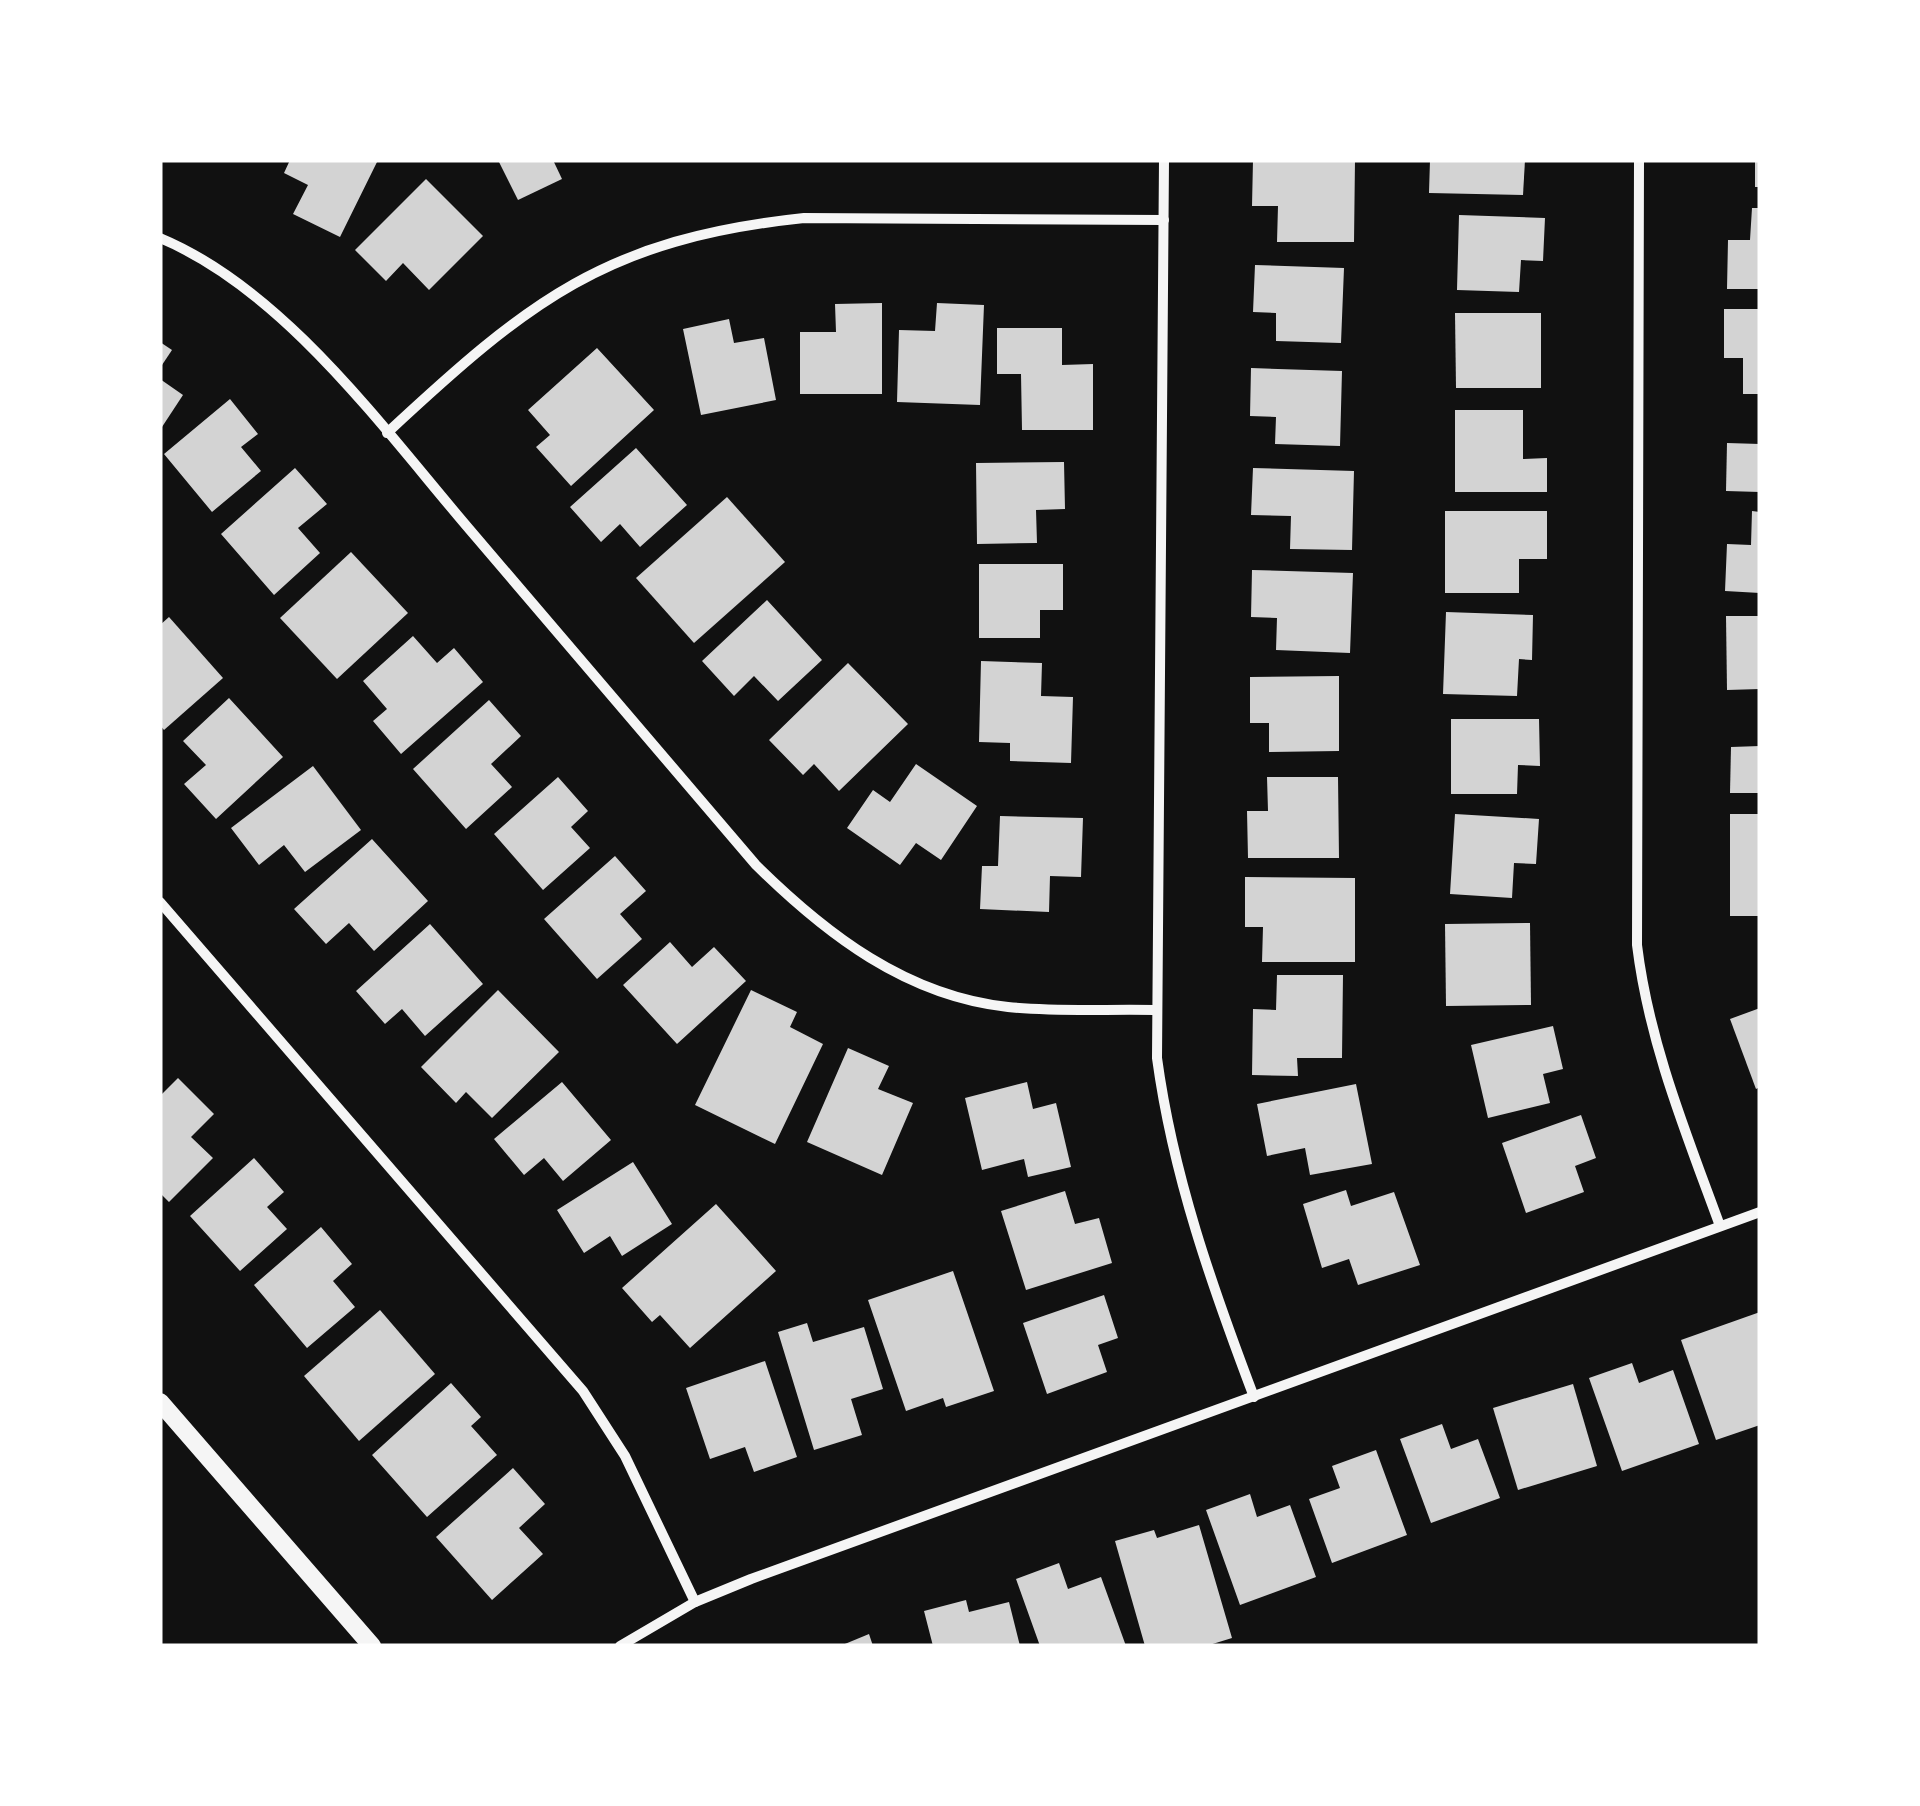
<svg xmlns="http://www.w3.org/2000/svg" width="1920" height="1806" viewBox="0 0 1920 1806" font-family="'Libre Baskerville',serif">
  <rect width="100%" height="100%" fill="#111"/>
  <g fill="#d3d3d3">
    <path d="M 290,160 L 378,160 L 340,237 L 293,214 L 308,185 L 284,173 Z"/>
    <path d="M 498,160 L 553,160 L 562,179 L 518,200 Z"/>
    <path d="M 1253,160 L 1355,160 L 1354,242 L 1277,242 L 1278,206 L 1252,206 Z"/>
    <path d="M 1430,160 L 1525,160 L 1523,195 L 1429,193 Z"/>
    <rect x="1755" y="160" width="5" height="27"/>
    <path d="M 426,179 L 483,236 L 429,290 L 403,263 L 386,281 L 355,250 Z"/>
    <path d="M 1752,208 L 1760,208 L 1760,289 L 1727,289 L 1728,240 L 1750,240 Z"/>
    <path d="M 1459,215 L 1545,218 L 1543,261 L 1521,260 L 1519,292 L 1457,290 Z"/>
    <path d="M 1255,265 L 1344,268 L 1341,343 L 1276,341 L 1276,313 L 1253,312 Z"/>
    <path d="M 882,303 L 882,394 L 800,394 L 800,332 L 836,332 L 835,304 Z"/>
    <path d="M 937,303 L 984,305 L 980,405 L 897,402 L 899,330 L 935,331 Z"/>
    <path d="M 1724,309 L 1760,309 L 1760,394 L 1743,394 L 1743,358 L 1724,358 Z"/>
    <path d="M 1455,313 L 1541,313 L 1541,388 L 1456,388 Z"/>
    <path d="M 729,319 L 734,343 L 764,338 L 776,400 L 701,415 L 683,329 Z"/>
    <path d="M 997,328 L 1062,328 L 1062,365 L 1093,364 L 1093,430 L 1022,430 L 1021,374 L 997,374 Z"/>
    <path d="M 160,342 L 172,350 L 160,368 Z"/>
    <path d="M 597,348 L 654,410 L 571,486 L 536,447 L 550,435 L 528,410 Z"/>
    <path d="M 1251,368 L 1342,371 L 1340,446 L 1275,444 L 1276,417 L 1250,416 Z"/>
    <path d="M 160,379 L 183,395 L 160,430 Z"/>
    <path d="M 230,399 L 258,434 L 241,447 L 261,471 L 212,512 L 164,454 Z"/>
    <path d="M 1455,410 L 1523,410 L 1523,459 L 1547,458 L 1547,492 L 1455,492 Z"/>
    <path d="M 1727,443 L 1760,444 L 1760,492 L 1726,491 Z"/>
    <path d="M 636,448 L 687,505 L 640,547 L 620,524 L 601,542 L 570,507 Z"/>
    <path d="M 1064,462 L 1065,509 L 1036,510 L 1037,543 L 977,544 L 976,463 Z"/>
    <path d="M 295,468 L 327,504 L 298,528 L 320,553 L 274,595 L 221,534 Z"/>
    <path d="M 1253,468 L 1354,471 L 1352,550 L 1290,549 L 1291,516 L 1251,515 Z"/>
    <path d="M 727,497 L 785,562 L 694,643 L 636,578 Z"/>
    <path d="M 1445,511 L 1547,511 L 1547,559 L 1519,559 L 1519,593 L 1445,593 Z"/>
    <path d="M 1752,511 L 1760,512 L 1760,593 L 1725,591 L 1727,544 L 1751,545 Z"/>
    <path d="M 351,552 L 408,613 L 337,679 L 280,618 Z"/>
    <path d="M 979,564 L 1063,564 L 1063,610 L 1040,610 L 1040,638 L 979,638 Z"/>
    <path d="M 1252,570 L 1353,573 L 1350,653 L 1276,650 L 1277,618 L 1251,617 Z"/>
    <path d="M 767,600 L 822,660 L 778,701 L 754,676 L 734,696 L 702,661 Z"/>
    <path d="M 1446,612 L 1533,615 L 1532,660 L 1519,659 L 1517,696 L 1443,694 Z"/>
    <path d="M 1726,616 L 1760,616 L 1760,689 L 1727,690 Z"/>
    <path d="M 169,617 L 223,678 L 164,730 L 160,725 L 160,625 Z"/>
    <path d="M 413,636 L 437,663 L 454,648 L 483,682 L 401,754 L 373,721 L 387,709 L 363,681 Z"/>
    <path d="M 981,661 L 1042,663 L 1041,696 L 1073,697 L 1071,763 L 1010,761 L 1010,743 L 979,742 Z"/>
    <path d="M 848,663 L 908,724 L 839,791 L 814,764 L 803,775 L 769,740 Z"/>
    <path d="M 1339,676 L 1339,751 L 1269,752 L 1269,723 L 1250,723 L 1250,677 Z"/>
    <path d="M 229,698 L 283,757 L 216,819 L 184,784 L 206,765 L 183,741 Z"/>
    <path d="M 489,700 L 521,736 L 491,764 L 512,787 L 466,829 L 413,769 Z"/>
    <path d="M 1451,719 L 1539,719 L 1540,766 L 1518,765 L 1517,794 L 1451,794 Z"/>
    <path d="M 1760,746 L 1760,793 L 1730,793 L 1731,747 Z"/>
    <path d="M 916,764 L 977,806 L 941,860 L 916,843 L 900,865 L 847,828 L 873,790 L 890,802 Z"/>
    <path d="M 313,766 L 361,830 L 305,872 L 284,845 L 259,865 L 231,828 Z"/>
    <path d="M 558,777 L 588,811 L 571,827 L 590,848 L 543,890 L 494,834 Z"/>
    <path d="M 1267,777 L 1338,777 L 1339,858 L 1248,858 L 1247,811 L 1268,811 Z"/>
    <path d="M 1455,814 L 1539,819 L 1536,864 L 1514,863 L 1512,898 L 1450,894 Z"/>
    <rect x="1730" y="814" width="30" height="102"/>
    <path d="M 1000,816 L 1083,818 L 1081,877 L 1050,876 L 1049,912 L 980,909 L 982,866 L 998,866 Z"/>
    <path d="M 372,839 L 428,901 L 374,951 L 349,923 L 326,944 L 294,909 Z"/>
    <path d="M 615,856 L 646,891 L 620,914 L 642,939 L 597,979 L 544,919 Z"/>
    <path d="M 1245,877 L 1355,878 L 1355,962 L 1262,962 L 1263,927 L 1245,927 Z"/>
    <path d="M 1530,923 L 1531,1005 L 1446,1006 L 1445,924 Z"/>
    <path d="M 430,924 L 483,984 L 425,1036 L 402,1009 L 385,1024 L 356,991 Z"/>
    <path d="M 670,942 L 692,967 L 714,947 L 746,981 L 677,1044 L 623,985 Z"/>
    <path d="M 1277,975 L 1343,975 L 1342,1058 L 1297,1058 L 1298,1076 L 1252,1075 L 1253,1009 L 1276,1010 Z"/>
    <path d="M 498,990 L 559,1052 L 492,1118 L 466,1092 L 456,1103 L 421,1067 Z"/>
    <path d="M 751,990 L 797,1012 L 790,1027 L 823,1044 L 775,1144 L 695,1105 Z"/>
    <path d="M 1760,1008 L 1760,1087 L 1756,1089 L 1730,1019 Z"/>
    <path d="M 1553,1026 L 1563,1069 L 1543,1074 L 1550,1103 L 1488,1118 L 1471,1045 Z"/>
    <path d="M 848,1048 L 889,1066 L 878,1089 L 913,1103 L 882,1175 L 807,1142 Z"/>
    <path d="M 178,1078 L 214,1114 L 191,1137 L 213,1158 L 169,1202 L 160,1193 L 160,1096 Z"/>
    <path d="M 562,1082 L 611,1140 L 563,1181 L 544,1158 L 524,1175 L 494,1139 Z"/>
    <path d="M 1027,1082 L 1033,1109 L 1056,1103 L 1071,1167 L 1028,1177 L 1024,1159 L 982,1170 L 965,1098 Z"/>
    <path d="M 1356,1084 L 1372,1164 L 1310,1175 L 1305,1148 L 1267,1156 L 1257,1104 Z"/>
    <path d="M 1581,1115 L 1596,1158 L 1575,1166 L 1584,1192 L 1526,1213 L 1502,1143 Z"/>
    <path d="M 254,1158 L 284,1192 L 267,1207 L 287,1229 L 240,1271 L 190,1216 Z"/>
    <path d="M 633,1162 L 672,1224 L 622,1256 L 610,1236 L 584,1253 L 557,1210 Z"/>
    <path d="M 1346,1190 L 1351,1206 L 1394,1192 L 1420,1265 L 1358,1285 L 1349,1259 L 1322,1268 L 1303,1204 Z"/>
    <path d="M 1065,1191 L 1075,1224 L 1099,1218 L 1112,1263 L 1026,1290 L 1001,1211 Z"/>
    <path d="M 716,1204 L 776,1271 L 690,1348 L 660,1315 L 652,1322 L 622,1288 Z"/>
    <path d="M 321,1227 L 352,1264 L 333,1281 L 355,1307 L 307,1348 L 254,1285 Z"/>
    <path d="M 953,1271 L 994,1391 L 946,1407 L 943,1398 L 906,1411 L 868,1300 Z"/>
    <path d="M 1104,1295 L 1118,1338 L 1098,1345 L 1107,1372 L 1047,1394 L 1023,1323 Z"/>
    <path d="M 380,1310 L 435,1374 L 359,1441 L 304,1376 Z"/>
    <path d="M 1760,1312 L 1760,1425 L 1716,1440 L 1681,1340 Z"/>
    <path d="M 807,1323 L 813,1342 L 864,1327 L 883,1389 L 851,1399 L 862,1435 L 814,1450 L 778,1332 Z"/>
    <path d="M 765,1361 L 797,1457 L 754,1472 L 745,1447 L 710,1459 L 686,1388 Z"/>
    <path d="M 1632,1363 L 1639,1383 L 1673,1370 L 1699,1444 L 1622,1471 L 1589,1378 Z"/>
    <path d="M 451,1383 L 481,1417 L 471,1426 L 497,1455 L 427,1517 L 372,1455 Z"/>
    <path d="M 1573,1384 L 1597,1466 L 1518,1490 L 1493,1408 Z"/>
    <path d="M 1442,1424 L 1451,1449 L 1478,1439 L 1500,1498 L 1431,1523 L 1400,1439 Z"/>
    <path d="M 1376,1450 L 1407,1535 L 1332,1563 L 1309,1499 L 1340,1488 L 1332,1466 Z"/>
    <path d="M 513,1468 L 545,1504 L 519,1528 L 543,1554 L 492,1600 L 436,1537 Z"/>
    <path d="M 1250,1494 L 1257,1517 L 1290,1505 L 1316,1577 L 1240,1605 L 1206,1510 Z"/>
    <path d="M 1199,1525 L 1232,1638 L 1206,1646 L 1145,1646 L 1115,1541 L 1154,1530 L 1157,1538 Z"/>
    <path d="M 1059,1563 L 1068,1589 L 1101,1577 L 1126,1646 L 1040,1646 L 1016,1579 Z"/>
    <path d="M 966,1600 L 969,1612 L 1009,1602 L 1020,1646 L 933,1646 L 924,1611 Z"/>
    <path d="M 869,1634 L 873,1646 L 840,1646 Z"/>
  </g>
  <g fill="none" stroke-linecap="round" stroke-linejoin="round">
    <g stroke="#f5f5f5" stroke-width="10">
      <path d="M 1164,160 L 1157,1058 C 1173,1176 1212,1286 1254,1397"/>
      <path d="M 1639,160 L 1637,945 C 1649,1043 1686,1133 1720,1226"/>
      <path d="M 160,238 C 287,291 387,434 476,537 C 569,646 663,756 756,865 C 826,934 906,996 1008,1007 C 1056,1012 1106,1009 1155,1010"/>
      <path d="M 387,433 C 529,301 605,239 804,218 L 1164,220"/>
      <path d="M 160,902 L 583,1391 L 625,1456 L 695,1602"/>
      <path d="M 620,1646 L 695,1602 L 751,1579 L 1760,1212"/>
    </g>
    <path stroke="#f5f5f5" stroke-width="18" d="M 160,1402 L 372,1646"/>
  </g>
  <rect width="1920" height="1806" fill="none" stroke="#ffffff" stroke-width="325"/>
</svg>
